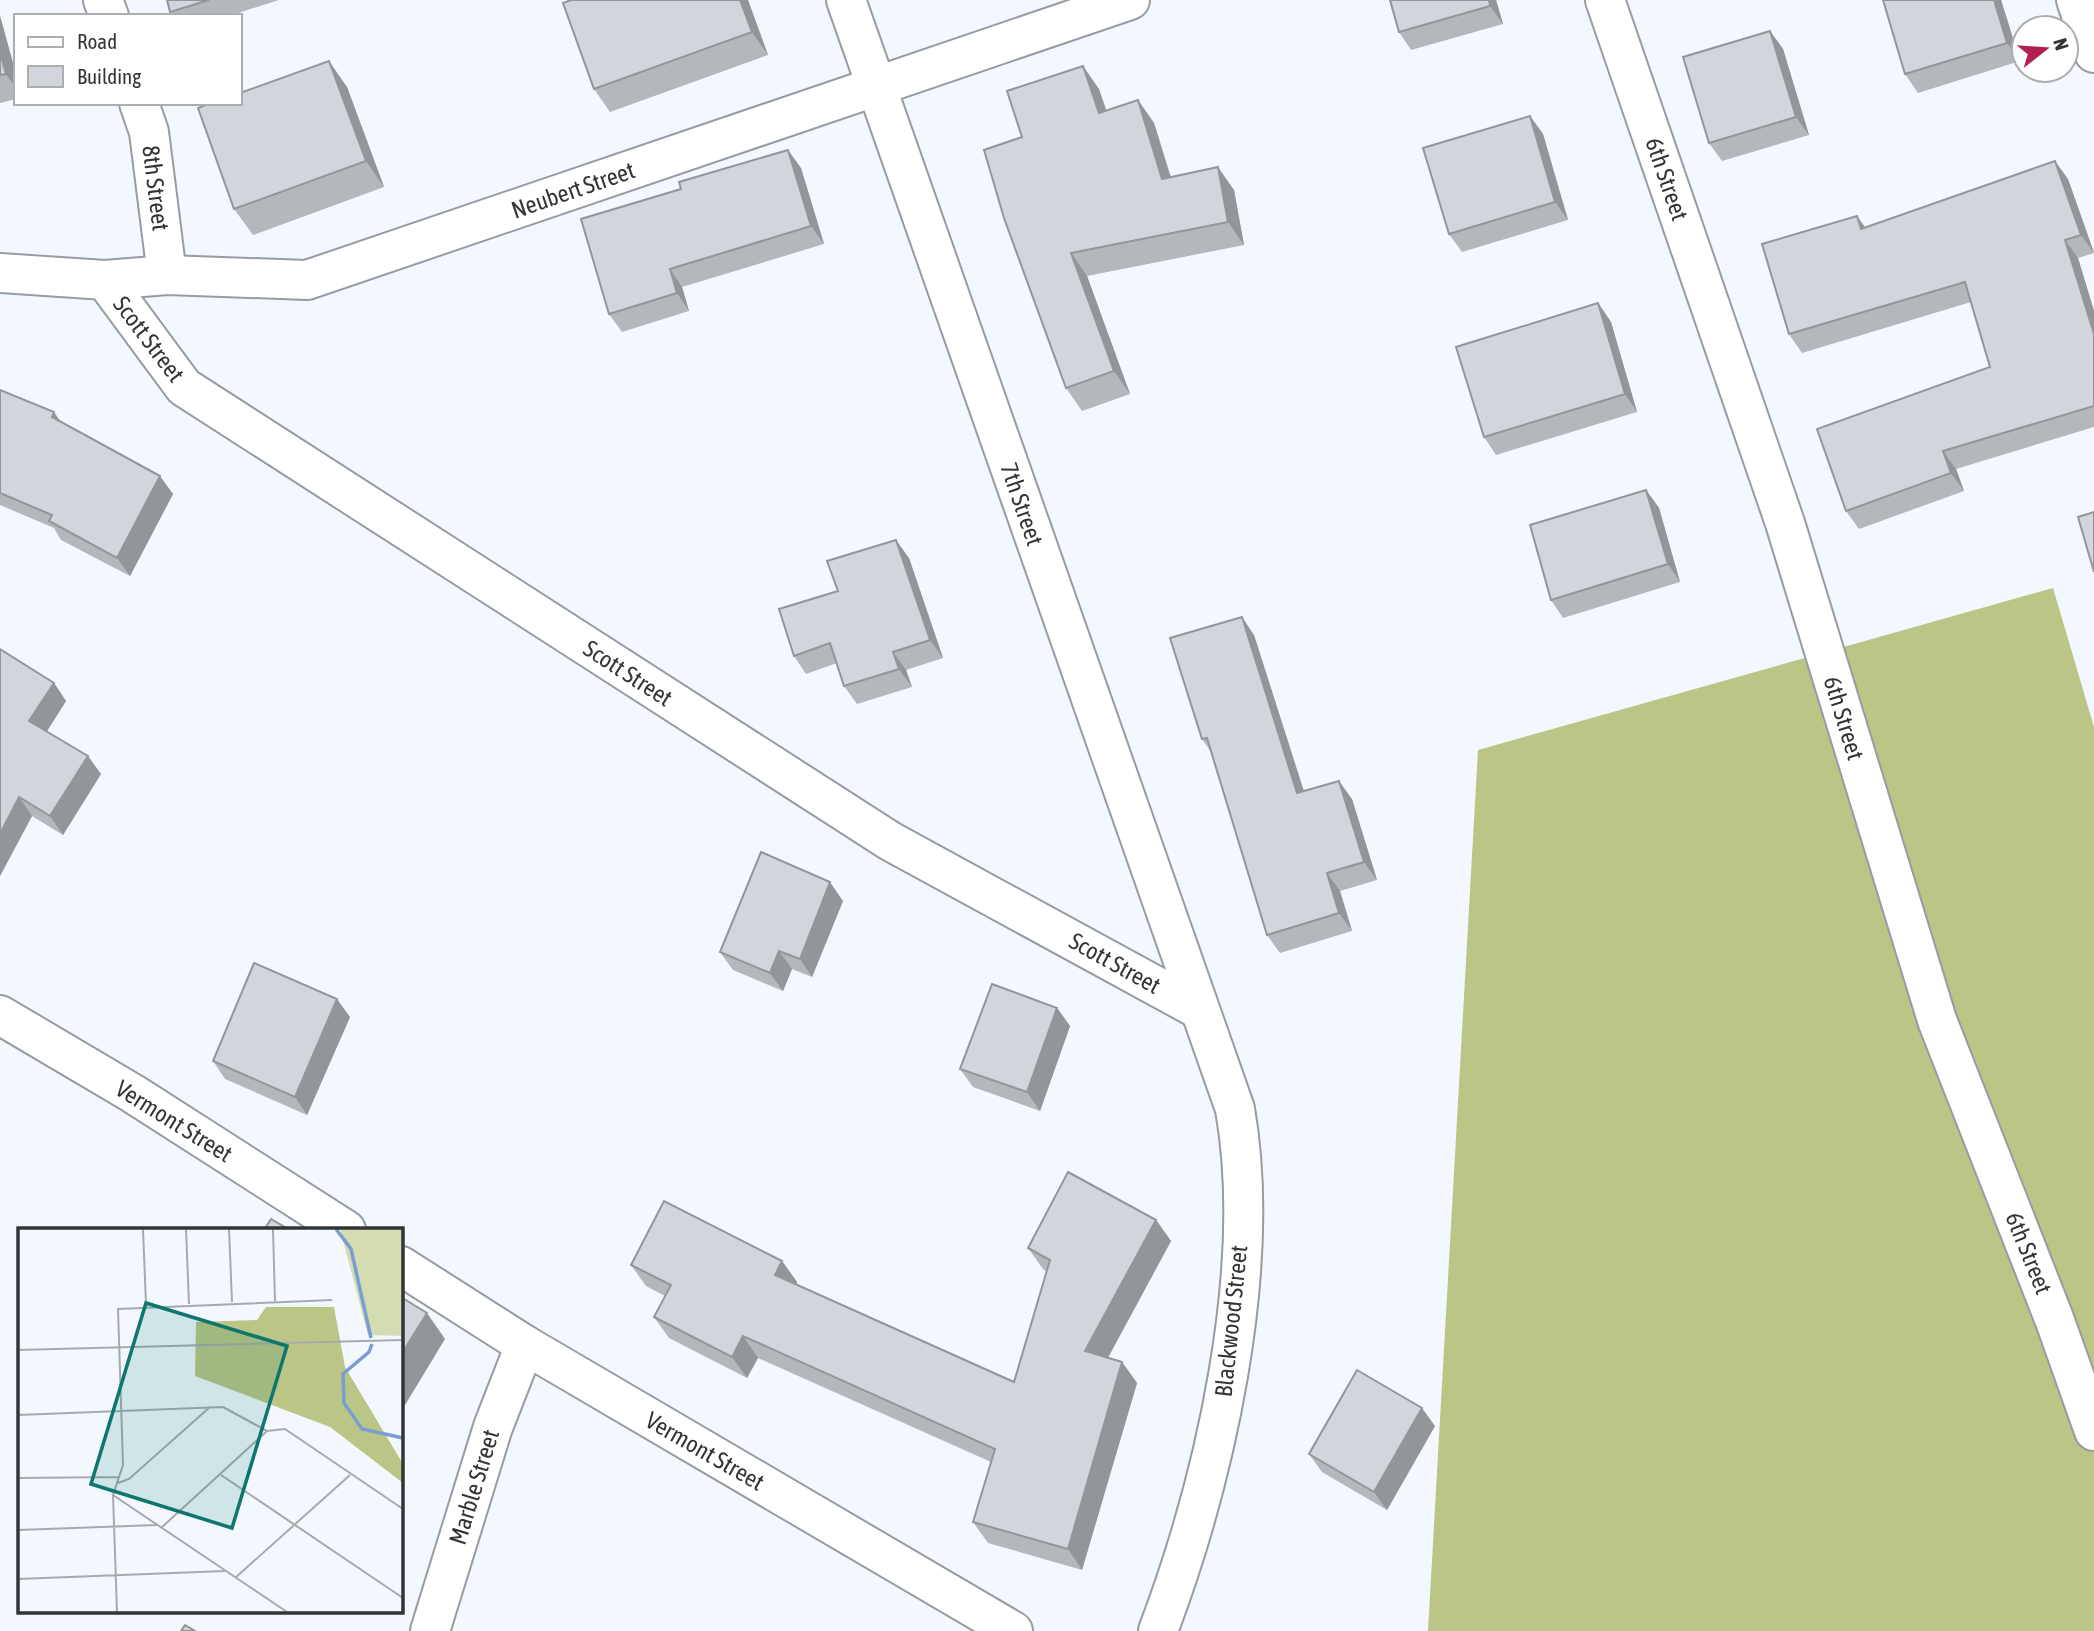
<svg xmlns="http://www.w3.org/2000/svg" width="2094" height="1631" viewBox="0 0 2094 1631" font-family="'Asap Condensed',sans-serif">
  <rect width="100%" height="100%" fill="#f2f8fd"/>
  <path fill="#bbc585" d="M 2053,588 L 2094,727 L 2094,1631 L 1428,1631 L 1478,750 Z"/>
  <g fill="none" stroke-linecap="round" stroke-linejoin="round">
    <g stroke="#979ca2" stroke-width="42">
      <g id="street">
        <path d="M 103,0 L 109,16"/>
        <path d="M 846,0 L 1235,1109 C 1263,1269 1215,1480 1158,1631"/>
        <path d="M 1605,0 L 1785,523 L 1937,1020 L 2055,1321 L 2094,1431"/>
        <path d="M 2076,0 L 2094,53"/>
        <path d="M 139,103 L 149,132 L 167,275"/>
        <path d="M 0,273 L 105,280 L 167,275 L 307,280 L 1130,0"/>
        <path d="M 105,280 L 184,387 L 890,841 L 1198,1009"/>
        <path d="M 0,1015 L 132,1093 L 346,1230"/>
        <path d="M 401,1266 L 525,1345 L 1013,1631"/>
        <path d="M 430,1631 L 493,1427 L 525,1345"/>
      </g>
    </g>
    <use href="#street" stroke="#fff" stroke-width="38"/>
  </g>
  <g fill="#b3b8bc">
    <path d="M 167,0 L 279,0 L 229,16 L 173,16 L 170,12 Z"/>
    <path d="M 748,0 L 768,55 L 610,112 L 594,89 Z"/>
    <path d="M 1496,0 L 1503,24 L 1411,50 L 1399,32 Z"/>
    <path d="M 1883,0 L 2001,0 L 2020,61 L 1918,93 L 1905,74 Z"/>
    <path d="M 0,16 L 16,74 L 16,99 L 0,103 Z"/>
    <path d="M 1770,31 L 1783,49 L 1809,135 L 1722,161 L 1709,143 Z"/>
    <path d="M 347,87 L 384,187 L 253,235 L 234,209 Z"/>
    <path d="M 1099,89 L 1106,111 L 1138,100 L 1154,123 L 1171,177 L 1234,190 L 1244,245 L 1087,276 L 1130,394 L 1082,411 L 1066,388 L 1022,137 Z"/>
    <path d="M 1530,116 L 1543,134 L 1568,220 L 1462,252 L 1449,234 Z"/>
    <path d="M 801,168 L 824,244 L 682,287 L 689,311 L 622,332 L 609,314 Z"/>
    <path d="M 2068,179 L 2094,253 L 2078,258 L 2094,311 L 2094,427 L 1956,469 L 1964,491 L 1859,529 L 1846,511 L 1990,367 L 1971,302 L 1802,353 L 1789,334 L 1865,227 Z"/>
    <path d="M 1598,303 L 1611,322 L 1637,412 L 1496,455 L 1484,437 Z"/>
    <path d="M 0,390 L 61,422 L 173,494 L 130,576 L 61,540 L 54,528 L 0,505 Z"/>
    <path d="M 1646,490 L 1659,508 L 1680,582 L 1563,618 L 1551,600 Z"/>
    <path d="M 909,558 L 943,658 L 906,670 L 912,687 L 857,704 L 844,686 L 837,663 L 806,674 L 794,656 L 838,591 Z"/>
    <path d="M 1254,635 L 1304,791 L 1352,799 L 1377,880 L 1340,891 L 1352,931 L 1280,953 L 1267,935 L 1211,752 L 1202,739 Z"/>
    <path d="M 0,649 L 54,683 L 66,701 L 47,731 L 101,774 L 63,835 L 32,816 L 0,876 Z"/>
    <path d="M 843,901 L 812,977 L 792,969 L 783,991 L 733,970 L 720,952 Z"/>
    <path d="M 1057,1008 L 1070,1026 L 1040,1111 L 973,1087 L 960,1069 Z"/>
    <path d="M 350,1017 L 307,1115 L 225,1079 L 213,1061 Z"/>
    <path d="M 1156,1220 L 1171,1241 L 1108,1358 L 1122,1362 L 1137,1383 L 1082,1570 L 988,1543 L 973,1522 L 991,1462 L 758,1358 L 747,1378 L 669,1338 L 654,1317 L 665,1296 L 646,1286 L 631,1265 L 782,1261 L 797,1282 L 796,1284 L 1014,1382 L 1047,1272 L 1043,1269 L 1028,1248 Z"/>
    <path d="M 1435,1426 L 1387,1510 L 1322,1472 L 1309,1454 Z"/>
  </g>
  <g fill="#929699">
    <path d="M 740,0 L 748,0 L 768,55 L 752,32 Z"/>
    <path d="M 1489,0 L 1496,0 L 1503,24 L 1490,6 Z"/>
    <path d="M 1994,0 L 2001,0 L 2020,61 L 2007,43 Z"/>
    <path d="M 0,16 L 16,74 L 16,88 L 6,74 L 0,53 Z"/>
    <path d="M 1770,31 L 1783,49 L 1809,135 L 1796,117 Z"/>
    <path d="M 329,61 L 347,87 L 384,187 L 366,161 Z"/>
    <path d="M 1083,66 L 1099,89 L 1115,136 L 1099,113 Z"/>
    <path d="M 1138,100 L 1154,123 L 1178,202 L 1162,179 Z"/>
    <path d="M 1530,116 L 1543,134 L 1568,220 L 1555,202 Z"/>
    <path d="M 788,150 L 801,168 L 824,244 L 811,226 Z"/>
    <path d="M 2055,161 L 2068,179 L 2094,253 L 2081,235 Z"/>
    <path d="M 1218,167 L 1234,190 L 1244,245 L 1228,222 Z"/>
    <path d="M 1857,216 L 1870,234 L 1861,229 Z"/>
    <path d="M 2065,240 L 2078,258 L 2094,311 L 2094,334 Z"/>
    <path d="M 1071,253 L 1087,276 L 1130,394 L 1114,371 Z"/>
    <path d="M 670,269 L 682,287 L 689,311 L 677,293 Z"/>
    <path d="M 1598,303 L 1611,322 L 1637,412 L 1625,394 Z"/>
    <path d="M 54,412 L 67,431 L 52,417 Z"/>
    <path d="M 1943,451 L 1956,469 L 1964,491 L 1951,473 Z"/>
    <path d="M 160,476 L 173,494 L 130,576 L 117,558 Z"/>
    <path d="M 1646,490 L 1659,508 L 1680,582 L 1668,564 Z"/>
    <path d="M 896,540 L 909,558 L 943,658 L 930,640 Z"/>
    <path d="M 1242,617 L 1254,635 L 1310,811 L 1297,793 Z"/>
    <path d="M 893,652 L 906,670 L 912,687 L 899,669 Z"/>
    <path d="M 54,683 L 66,701 L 42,739 L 29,721 Z"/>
    <path d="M 88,756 L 101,774 L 63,835 L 50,816 Z"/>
    <path d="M 1339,781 L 1352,799 L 1377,880 L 1364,862 Z"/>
    <path d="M 19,797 L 32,816 L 0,876 L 0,834 Z"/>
    <path d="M 1327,873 L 1340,891 L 1352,931 L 1339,913 Z"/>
    <path d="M 830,882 L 843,901 L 812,977 L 800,959 Z"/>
    <path d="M 779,951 L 792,969 L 783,991 L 770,973 Z"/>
    <path d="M 337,999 L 350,1017 L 307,1115 L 295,1097 Z"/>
    <path d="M 1057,1008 L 1070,1026 L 1040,1111 L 1027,1092 Z"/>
    <path d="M 1156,1220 L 1171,1241 L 1100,1372 L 1085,1351 Z"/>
    <path d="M 782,1261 L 797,1282 L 790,1296 L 775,1275 Z"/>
    <path d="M 427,1313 L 445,1339 L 402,1410 L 401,1355 Z"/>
    <path d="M 743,1336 L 758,1358 L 747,1378 L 732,1357 Z"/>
    <path d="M 1122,1362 L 1137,1383 L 1082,1570 L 1068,1549 Z"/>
    <path d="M 1422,1408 L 1435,1426 L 1387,1510 L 1374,1492 Z"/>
  </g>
  <g fill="#d0d6db" stroke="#929699" stroke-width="2">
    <path d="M 167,0 L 209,0 L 170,12 Z"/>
    <path d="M 571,0 L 740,0 L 752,32 L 594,89 L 563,3 Z"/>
    <path d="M 1390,0 L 1489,0 L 1490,6 L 1399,32 Z"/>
    <path d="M 1883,0 L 1994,0 L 2007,43 L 1905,74 Z"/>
    <path d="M 1770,31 L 1796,117 L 1709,143 L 1683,57 Z"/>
    <path d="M 0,53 L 6,74 L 0,75 Z"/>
    <path d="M 329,61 L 366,161 L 234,209 L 198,108 L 211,103 L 240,103 L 240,93 Z"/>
    <path d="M 1083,66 L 1099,113 L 1138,100 L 1162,179 L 1218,167 L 1228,222 L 1071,253 L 1114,371 L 1066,388 L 1004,218 L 984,150 L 1022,137 L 1007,91 Z"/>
    <path d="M 1530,116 L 1555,202 L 1449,234 L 1423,148 Z"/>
    <path d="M 788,150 L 811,226 L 670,269 L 677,293 L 609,314 L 581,219 L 681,189 L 679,182 Z"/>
    <path d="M 2055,161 L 2081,235 L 2065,240 L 2094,334 L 2094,406 L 1943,451 L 1951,473 L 1846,511 L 1817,429 L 1990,367 L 1965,282 L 1789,334 L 1762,244 L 1857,216 L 1861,229 Z"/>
    <path d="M 1598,303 L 1625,394 L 1484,437 L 1456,347 Z"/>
    <path d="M 0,390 L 54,412 L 52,417 L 160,476 L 117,558 L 49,521 L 52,515 L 0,493 Z"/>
    <path d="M 1646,490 L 1668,564 L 1551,600 L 1530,525 Z"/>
    <path d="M 2094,512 L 2094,572 L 2078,517 Z"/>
    <path d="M 896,540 L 930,640 L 893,652 L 899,669 L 844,686 L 830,643 L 794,656 L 779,609 L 838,591 L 827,561 Z"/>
    <path d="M 1242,617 L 1297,793 L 1339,781 L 1364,862 L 1327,873 L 1339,913 L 1267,935 L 1207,738 L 1202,739 L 1170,638 Z"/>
    <path d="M 0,649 L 54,683 L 29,721 L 88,756 L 50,816 L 19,797 L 0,834 Z"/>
    <path d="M 761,852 L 830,882 L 800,959 L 779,951 L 770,973 L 720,952 Z"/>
    <path d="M 254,963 L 337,999 L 295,1097 L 213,1061 Z"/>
    <path d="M 992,984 L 1057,1008 L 1027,1092 L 960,1069 Z"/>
    <path d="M 1068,1172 L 1156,1220 L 1085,1351 L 1122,1362 L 1068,1549 L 973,1522 L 995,1449 L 743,1336 L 732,1357 L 654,1317 L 671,1285 L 631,1265 L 664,1201 L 782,1261 L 775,1275 L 1014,1382 L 1050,1260 L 1028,1248 Z"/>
    <path d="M 271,1219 L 290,1230 L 264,1230 Z"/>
    <path d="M 401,1297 L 427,1313 L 401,1355 Z"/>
    <path d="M 1357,1370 L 1422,1408 L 1374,1492 L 1309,1454 Z"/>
    <path d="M 185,1625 L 195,1631 L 181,1631 Z"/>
  </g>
  <g text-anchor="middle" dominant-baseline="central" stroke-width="7" stroke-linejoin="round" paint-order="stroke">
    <g font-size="24" fill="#323436" stroke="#fff">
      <text transform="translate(1667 179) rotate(71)">6th Street</text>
      <text transform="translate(156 188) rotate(83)">8th Street</text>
      <text transform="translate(573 190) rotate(-19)">Neubert Street</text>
      <text transform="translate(149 339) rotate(53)">Scott Street</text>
      <text transform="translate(1022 504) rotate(71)">7th Street</text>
      <text transform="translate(628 673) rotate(33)">Scott Street</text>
      <text transform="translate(1844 718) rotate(73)">6th Street</text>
      <text transform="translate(1115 963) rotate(29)">Scott Street</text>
      <text transform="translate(174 1121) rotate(32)">Vermont Street</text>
      <text transform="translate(2029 1253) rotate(68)">6th Street</text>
      <text transform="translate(1231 1321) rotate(-84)">Blackwood Street</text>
      <text transform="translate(705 1451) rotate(30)">Vermont Street</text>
      <text transform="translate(474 1487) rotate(-73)">Marble Street</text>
    </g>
  </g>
  <g transform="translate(18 1228)">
    <rect width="385" height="385" fill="#f2f8fd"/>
    <path d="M 322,1 L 385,1 L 385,108 L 350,107 Z" fill="#d4dcb2"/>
    <path d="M 248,79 L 316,79 L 327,139 L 385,236 L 385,255 L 312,199 L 177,148 L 178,94 L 239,92 Z" fill="#bbc585"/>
    <path fill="none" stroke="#799ed1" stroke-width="3.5" d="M 318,1 L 333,21 L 353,110M 354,116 L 351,124 L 325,146 L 326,175 L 344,201 L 385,210"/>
    <path fill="none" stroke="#a5aaad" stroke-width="2" d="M 125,1 L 128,77M 168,1 L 171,76M 211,1 L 214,74M 255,1 L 257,73M 0,122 L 385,112M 0,187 L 205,179 L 249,203 L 267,201 L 385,281M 203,247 L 385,370M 0,250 L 101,249M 100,255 L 111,251 L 192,179M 95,267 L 269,384M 143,300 L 249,203M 0,302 L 139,297M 217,350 L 332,247M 0,351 L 207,343M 99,384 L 95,267 L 105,237 L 100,81 L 314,72"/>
    <path fill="#0f766e" fill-opacity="0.15" stroke="#0f766e" stroke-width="3.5" d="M 128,75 L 269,118 L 214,300 L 73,256 Z"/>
    <rect width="385" height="385" fill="none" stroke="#323436" stroke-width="3.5"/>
  </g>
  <rect x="14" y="14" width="228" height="91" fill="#ffffff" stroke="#adaeaf" stroke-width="2"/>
  <rect x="28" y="37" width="35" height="10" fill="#ffffff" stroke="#adaeaf" stroke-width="2"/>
  <text x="77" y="49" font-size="21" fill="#323436">Road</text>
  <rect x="28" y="66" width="35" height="21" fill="#d0d6db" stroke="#adaeaf" stroke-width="2"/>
  <text x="77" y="84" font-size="21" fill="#323436">Building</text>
  <g transform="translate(2045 49) rotate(73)"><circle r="33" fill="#ffffff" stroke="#adaeaf" stroke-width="2"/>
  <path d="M0-5L12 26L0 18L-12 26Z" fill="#b02053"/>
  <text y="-10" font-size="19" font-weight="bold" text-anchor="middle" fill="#323436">N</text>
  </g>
</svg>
